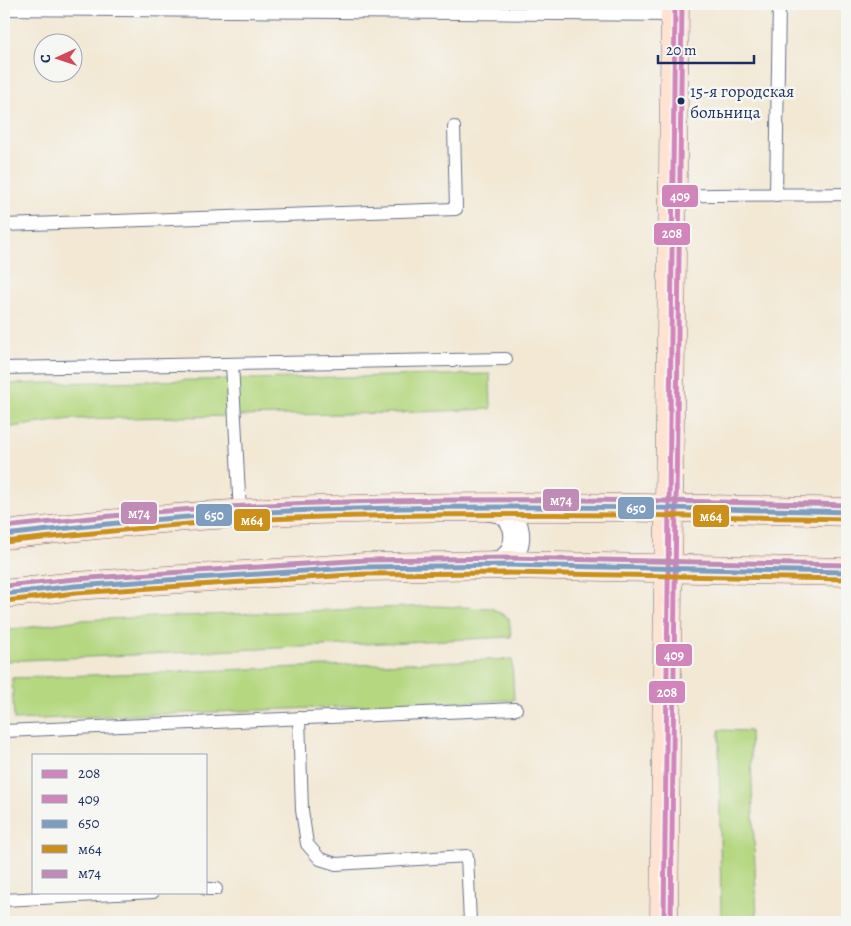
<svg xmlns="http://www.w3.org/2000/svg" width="851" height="926" viewBox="0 0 851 926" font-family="Alegreya,serif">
  <rect width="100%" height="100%" fill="#f6f6f2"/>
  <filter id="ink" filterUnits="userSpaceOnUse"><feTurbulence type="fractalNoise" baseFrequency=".02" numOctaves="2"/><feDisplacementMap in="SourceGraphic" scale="10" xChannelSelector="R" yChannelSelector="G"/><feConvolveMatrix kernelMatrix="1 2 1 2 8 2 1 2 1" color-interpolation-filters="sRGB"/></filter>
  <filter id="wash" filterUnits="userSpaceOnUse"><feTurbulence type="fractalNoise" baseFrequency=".0096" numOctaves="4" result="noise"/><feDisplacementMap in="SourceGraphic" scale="20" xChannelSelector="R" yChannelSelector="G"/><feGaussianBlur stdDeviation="1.12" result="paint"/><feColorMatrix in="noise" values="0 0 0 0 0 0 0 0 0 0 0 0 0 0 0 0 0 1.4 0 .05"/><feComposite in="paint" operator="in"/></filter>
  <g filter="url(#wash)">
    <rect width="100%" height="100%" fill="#f2e8d4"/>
    <g fill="#b4d77f" stroke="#68836e">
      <path d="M 490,374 L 491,409 L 396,413 L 71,419 L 4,428 L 4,384 Z"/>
      <path d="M 433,606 L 491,608 L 509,618 L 511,637 L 4,661 L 4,631 L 79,620 Z"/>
      <path d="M 512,659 L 514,700 L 14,720 L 12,678 Z"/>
      <path d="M 719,730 L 750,731 L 757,922 L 721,922 Z"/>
    </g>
  </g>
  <g filter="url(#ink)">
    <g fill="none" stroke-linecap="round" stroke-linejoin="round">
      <g stroke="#667087" stroke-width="14">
        <g id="lane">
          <path d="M 4,9 L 675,15"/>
          <path d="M 776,195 L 779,4"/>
          <path d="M 673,196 C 731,194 789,195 847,194"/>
          <path d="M 4,225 L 456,209 L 454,127"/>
          <path d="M 232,364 L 240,513"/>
          <path d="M 4,368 L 506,359"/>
          <path d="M 299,718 L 302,810 L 307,844 L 320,859 L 336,864 L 467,856 L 470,922"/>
          <path d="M 4,731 L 516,709"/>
          <path d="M 206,889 L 216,889"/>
          <path d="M 4,900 L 153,892"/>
        </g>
      </g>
      <g stroke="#667087" stroke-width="27">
        <path id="street" d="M 488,508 C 496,509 504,510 509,516 C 522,530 518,555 501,563 C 497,564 493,564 489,565"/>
      </g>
      <g stroke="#667087" stroke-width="29">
        <g id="secondary">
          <path d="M 4,535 C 91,525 178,516 266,512 C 459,504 654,507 847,512"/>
          <path d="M 4,594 L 75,586 L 365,567 L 507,565 L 847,572"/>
          <path d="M 664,922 L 675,4"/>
        </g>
      </g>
      <use href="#lane" stroke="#fff" stroke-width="12"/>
      <use href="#street" stroke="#fff" stroke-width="25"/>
      <use href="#secondary" stroke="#fee3d2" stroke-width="28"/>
      <g stroke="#f6f6f2" stroke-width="9">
        <path id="bus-1" d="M 664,922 L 675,4"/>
      </g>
      <g stroke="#f6f6f2" stroke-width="9">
        <path id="bus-2" d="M 671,922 L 682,4"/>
      </g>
      <g stroke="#f6f6f2" stroke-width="9">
        <g id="bus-3">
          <path d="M 4,535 C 91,525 178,516 266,512 C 460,504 653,507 847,512"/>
          <path d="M 4,594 L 75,586 L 365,567 L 507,565 L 847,572"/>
        </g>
      </g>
      <g stroke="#f6f6f2" stroke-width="9">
        <g id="bus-4">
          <path d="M 5,542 C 92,533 179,523 266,519 C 460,511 653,515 847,519"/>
          <path d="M 5,601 L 76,593 L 365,574 L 507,573 L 847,579"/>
        </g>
      </g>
      <g stroke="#f6f6f2" stroke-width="9">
        <g id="bus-5">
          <path d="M 4,527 C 91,518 178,508 266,505 C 459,496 653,500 847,505"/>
          <path d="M 4,586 L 75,579 L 365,560 L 507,558 L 847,565"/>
        </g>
      </g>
      <use href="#bus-1" stroke="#d185bb" stroke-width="5"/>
      <use href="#bus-2" stroke="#d185bb" stroke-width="5"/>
      <use href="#bus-3" stroke="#7f9dbf" stroke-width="5"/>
      <use href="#bus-4" stroke="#cb8f1a" stroke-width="5"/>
      <use href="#bus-5" stroke="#c08bb5" stroke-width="5"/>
    </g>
  </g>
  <circle fill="#1b2f5e" stroke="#f6f6f2" stroke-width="2" cx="681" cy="101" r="4.5"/>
  <g text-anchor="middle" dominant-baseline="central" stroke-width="5" stroke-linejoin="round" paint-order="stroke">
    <g font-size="17" fill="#1b2f5e" stroke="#f6f6f2" text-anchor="start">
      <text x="690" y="91">15-я городская<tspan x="690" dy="21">больница</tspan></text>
    </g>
  </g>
  <g stroke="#f6f6f2" stroke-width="2">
    <rect x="661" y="184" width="38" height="24" rx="5" fill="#d185bb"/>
    <rect x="653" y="222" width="38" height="24" rx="5" fill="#d185bb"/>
    <rect x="542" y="488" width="38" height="24" rx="5" fill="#c08bb5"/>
    <rect x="617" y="496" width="38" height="24" rx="5" fill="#7f9dbf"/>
    <rect x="120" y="501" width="38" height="24" rx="5" fill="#c08bb5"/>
    <rect x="195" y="503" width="38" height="24" rx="5" fill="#7f9dbf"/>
    <rect x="692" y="504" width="38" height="24" rx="5" fill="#cb8f1a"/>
    <rect x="233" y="508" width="38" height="24" rx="5" fill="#cb8f1a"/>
    <rect x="655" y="643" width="38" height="24" rx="5" fill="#d185bb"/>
    <rect x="648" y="680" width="38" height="24" rx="5" fill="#d185bb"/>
  </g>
  <g font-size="14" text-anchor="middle" font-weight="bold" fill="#fff">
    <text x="680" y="201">409</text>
    <text x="672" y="238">208</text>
    <text x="561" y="505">м74</text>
    <text x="636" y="513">650</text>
    <text x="139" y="518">м74</text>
    <text x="214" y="520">650</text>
    <text x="711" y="521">м64</text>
    <text x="252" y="525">м64</text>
    <text x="674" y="660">409</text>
    <text x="667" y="697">208</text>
  </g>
  <rect width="851" height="926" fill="none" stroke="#f6f6f2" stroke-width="20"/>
  <rect x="32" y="754" width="175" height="140" fill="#f6f6f2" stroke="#9ea6b7"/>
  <rect x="42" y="770" width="25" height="8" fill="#d185bb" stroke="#9ea6b7"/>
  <text x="78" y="778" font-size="15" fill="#1b2f5e">208</text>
  <rect x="42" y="795" width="25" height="8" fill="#d185bb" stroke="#9ea6b7"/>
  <text x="78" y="804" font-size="15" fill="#1b2f5e">409</text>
  <rect x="42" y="820" width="25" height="8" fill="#7f9dbf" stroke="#9ea6b7"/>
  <text x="78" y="828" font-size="15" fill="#1b2f5e">650</text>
  <rect x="42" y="845" width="25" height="8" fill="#cb8f1a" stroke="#9ea6b7"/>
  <text x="78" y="854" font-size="15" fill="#1b2f5e">м64</text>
  <rect x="42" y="870" width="25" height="8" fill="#c08bb5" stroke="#9ea6b7"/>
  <text x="78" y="878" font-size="15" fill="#1b2f5e">м74</text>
  <g transform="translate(58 58) rotate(267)"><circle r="24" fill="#f6f6f2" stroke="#9ea6b7"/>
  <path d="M0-4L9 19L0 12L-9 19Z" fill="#d1495b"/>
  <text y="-8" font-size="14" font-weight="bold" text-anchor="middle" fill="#1b2f5e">С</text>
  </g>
  <path d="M658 55v8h96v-8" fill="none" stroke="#1b2f5e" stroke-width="2.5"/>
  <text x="666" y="55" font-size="15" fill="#1b2f5e" stroke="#f6f6f2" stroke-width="4" paint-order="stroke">20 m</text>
</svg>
